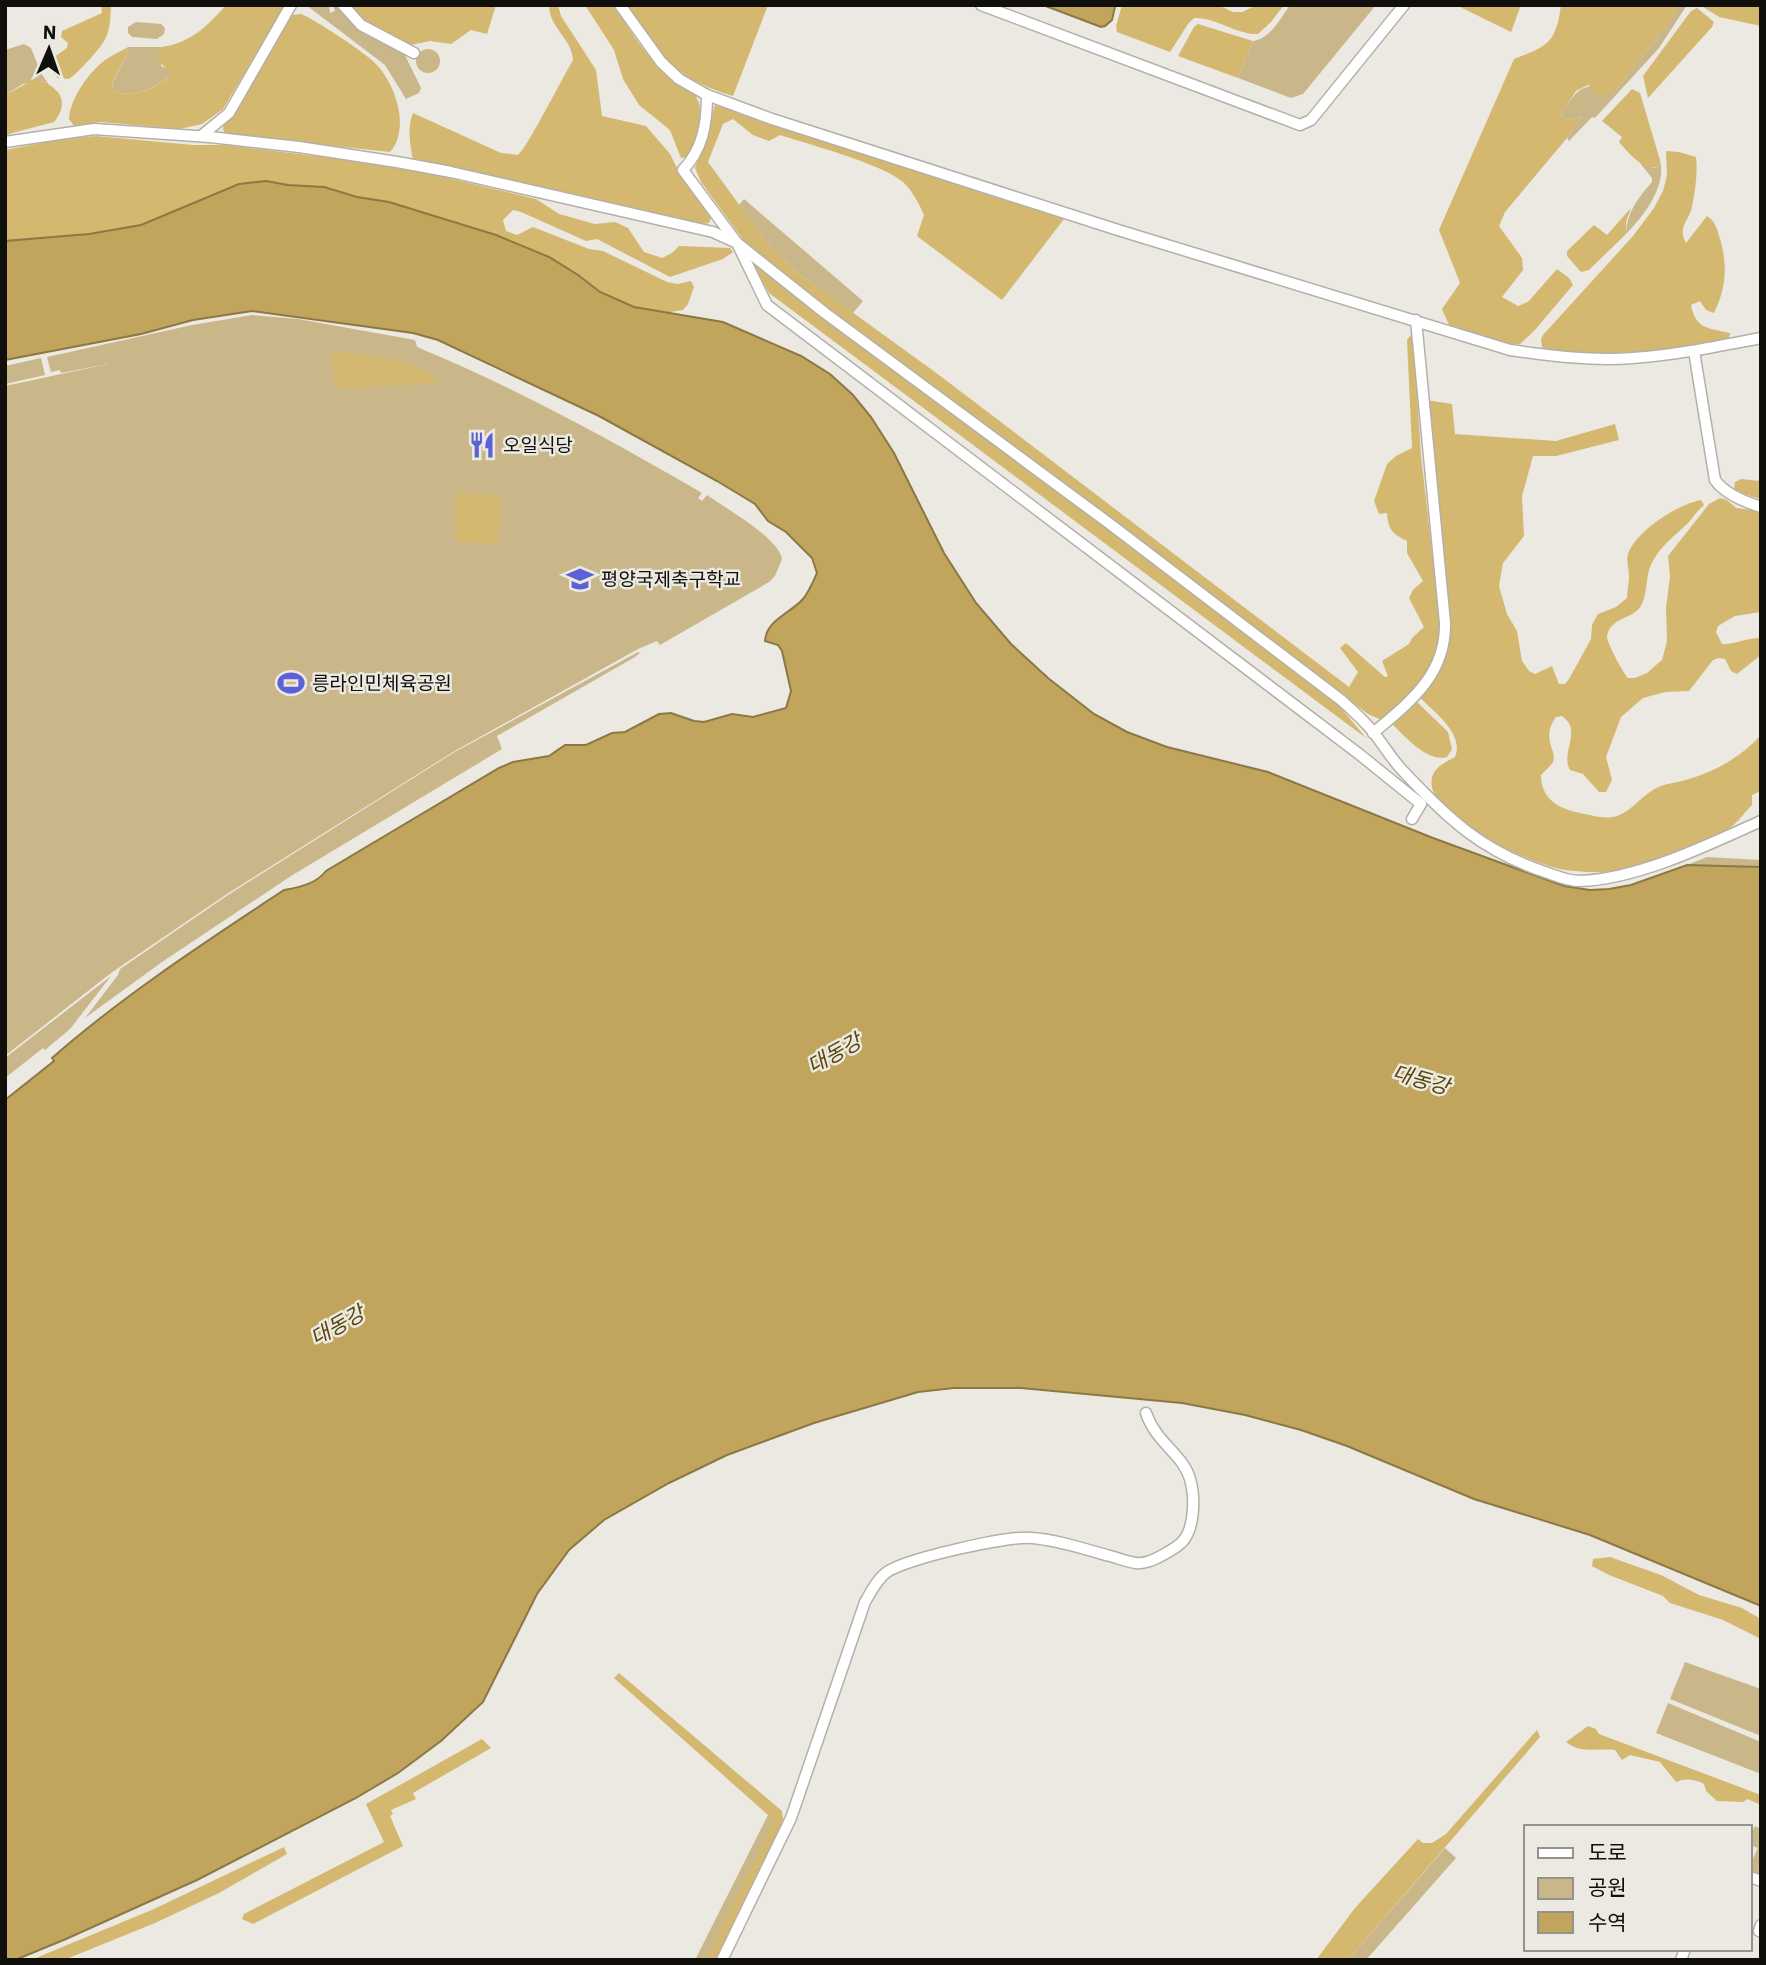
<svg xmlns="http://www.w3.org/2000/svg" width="1766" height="1965" viewBox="0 0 1766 1965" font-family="'IBM Plex Sans','Noto Sans KR',sans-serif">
  <rect width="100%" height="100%" fill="#ebe9e1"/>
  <g fill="#c9b789">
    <path d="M 306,5 L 329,5 L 330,13 L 335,11 L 333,5 L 338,5 L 353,24 L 404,53 L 421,88 L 419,93 L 406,99 L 385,65 Z"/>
    <path d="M 1290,5 L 1376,5 L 1303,94 L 1291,98 L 1238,78 L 1253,41 C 1270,39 1281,18 1290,5 Z"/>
    <path d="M 1679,5 L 1687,5 L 1659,48 L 1595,118 L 1592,117 L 1569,141 L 1567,138 L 1581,117 L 1566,120 L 1560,115 C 1581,84 1580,85 1618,87 L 1672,18 Z"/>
    <path d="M 136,22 L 161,24 L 165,28 L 164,34 L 157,39 L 132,37 L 128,33 L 128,27 Z"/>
    <path d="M 24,44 L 31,48 L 41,73 L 51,88 L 43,81 L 23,84 L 5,95 L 5,50 Z"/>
    <path d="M 128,47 L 162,47 L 161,66 L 169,70 L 172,74 C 157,88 130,100 112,90 C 113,73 127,64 128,47 Z"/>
    <circle cx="428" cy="61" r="12"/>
    <path d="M 1660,160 C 1667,186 1643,217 1626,234 C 1627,212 1638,198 1652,182 L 1652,178 L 1640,163 L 1653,168 L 1659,167 Z"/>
    <path d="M 744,199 L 863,301 L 853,313 L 797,272 L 770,247 L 739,205 Z"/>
    <path d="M 252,315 L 298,319 L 415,340 L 417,347 C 516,388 609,439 702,493 L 698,498 L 702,501 L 707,495 C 725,508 779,538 782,559 L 775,576 L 769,582 L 660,645 L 657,641 L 638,649 L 453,752 L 227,894 L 111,973 L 5,1056 L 5,386 L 113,363 L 61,373 L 60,370 L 51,372 L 47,357 L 192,325 Z"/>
    <path d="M 41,358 L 45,375 L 5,384 L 5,366 Z"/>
    <path d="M 638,652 L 640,653 L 635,657 L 497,736 L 502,749 L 291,876 L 162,962 L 85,1018 L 118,975 L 120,969 L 228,895 L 453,753 Z"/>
    <path d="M 1707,857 L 1761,860 L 1761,867 L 1687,865 Z"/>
    <path d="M 111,976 L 70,1029 L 45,1050 L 43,1048 L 5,1078 L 5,1058 Z"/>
    <path d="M 1685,1662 L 1761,1689 L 1761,1736 L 1670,1699 Z"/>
    <path d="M 1668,1703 L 1761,1742 L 1761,1774 L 1656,1733 Z"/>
    <path d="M 768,1815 L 772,1821 L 772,1827 L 707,1960 L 695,1960 Z"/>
    <path d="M 1755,1826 L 1761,1829 L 1761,1876 L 1750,1872 L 1750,1865 L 1758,1848 L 1750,1845 L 1750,1836 Z"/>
    <path d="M 1445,1848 L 1456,1858 L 1366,1960 L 1348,1960 Z"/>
  </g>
  <g fill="#d4b86f">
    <path d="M 101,5 L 111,5 C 110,34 108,39 89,60 C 82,67 77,73 69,79 L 57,78 L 54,57 L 67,48 L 68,43 L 61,37 L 62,31 L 102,13 Z"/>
    <path d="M 226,5 L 285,5 L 223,109 L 202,124 L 180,129 L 100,122 L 74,126 L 69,119 C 70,98 91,69 108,58 C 114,54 122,51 128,47 C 127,64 112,73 112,90 C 130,100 158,88 172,74 L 157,60 L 162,47 C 190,43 208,26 226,5 Z"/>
    <path d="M 349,5 L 496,5 L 487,34 L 471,30 L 451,44 L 430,41 L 411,45 L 406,43 L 367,24 Z"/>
    <path d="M 549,5 L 558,5 L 561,16 L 596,70 L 602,116 L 646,126 L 670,154 L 678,170 L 712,215 L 709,223 L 698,225 L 413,160 C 410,145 407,128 413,113 L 501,153 L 518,155 C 526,150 564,75 573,60 C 572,38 549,28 549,5 Z"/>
    <path d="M 585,5 L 613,5 C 630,29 645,56 667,75 C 676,83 696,90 699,103 C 703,120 694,142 689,157 L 681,158 L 670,130 L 639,105 L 623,79 L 614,50 Z"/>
    <path d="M 625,5 L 768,5 L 733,96 C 671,77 661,55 625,5 Z"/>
    <path d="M 1122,5 L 1218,5 L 1233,12 L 1242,12 L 1257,5 L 1284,5 L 1271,22 L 1258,34 C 1236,35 1216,17 1194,18 L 1188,24 L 1170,52 L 1117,32 L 1116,26 Z"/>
    <path d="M 1456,5 L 1521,5 L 1511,32 Z"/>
    <path d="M 1561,5 L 1679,5 L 1672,18 L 1618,87 L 1600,99 L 1588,85 L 1576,91 L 1560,115 L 1566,120 L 1581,117 L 1567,138 L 1505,212 L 1499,226 L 1522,258 L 1523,270 L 1502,297 L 1518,306 L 1528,302 L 1557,269 L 1569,278 L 1573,285 L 1534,331 L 1520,344 L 1506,344 L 1449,325 L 1442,309 L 1460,283 L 1439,230 L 1514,59 C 1548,46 1556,43 1561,5 Z"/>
    <path d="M 1700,5 L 1761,5 L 1761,26 L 1719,17 Z"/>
    <path d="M 1697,8 L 1714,22 L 1712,27 L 1648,98 L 1643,76 L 1691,11 Z"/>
    <path d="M 301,14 C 316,20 362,51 374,62 C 395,82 411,128 390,152 L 225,134 L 223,129 L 224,123 L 292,15 Z"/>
    <path d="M 1198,24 L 1253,41 L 1238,78 L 1178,56 L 1194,27 Z"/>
    <path d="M 35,79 C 59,86 71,101 54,122 L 5,135 L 5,95 Z"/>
    <path d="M 1632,89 L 1640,93 L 1660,160 L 1659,167 C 1642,171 1629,153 1619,142 L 1622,137 L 1602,121 Z"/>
    <path d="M 715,105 L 881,156 L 1064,219 L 1002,300 L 917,236 L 924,215 C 919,204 912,190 903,182 C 885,165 808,144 780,135 L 769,141 L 753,135 L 733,119 L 723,124 L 708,162 L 770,247 L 797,272 L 939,375 L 1349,687 L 1358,672 L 1340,648 L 1346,643 L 1385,677 L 1388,676 L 1382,661 L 1409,644 L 1412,638 L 1424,627 L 1409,598 L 1413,590 L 1423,581 L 1407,553 L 1407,541 C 1393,534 1388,530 1387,513 L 1379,514 L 1374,501 L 1387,464 L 1396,456 L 1412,448 L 1407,340 L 1413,332 L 1421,456 L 1442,638 L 1431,670 L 1415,689 L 1382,720 L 1368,714 L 930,384 L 827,310 L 749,248 L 701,182 L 695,168 Z"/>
    <path d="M 96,136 L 193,145 L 226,145 L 397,166 L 536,199 L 559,214 L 595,224 L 615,222 L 628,228 L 644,252 L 662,258 L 672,253 L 679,246 L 730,248 L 733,252 L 723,259 L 670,277 L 597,239 L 586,241 L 521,212 L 513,210 L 503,220 L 506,231 L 517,235 L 533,227 L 589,249 L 603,251 L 667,282 L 678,284 L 691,281 L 694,287 L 688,304 L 683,310 L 665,313 L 634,307 L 600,292 L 578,275 L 549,257 L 496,235 L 427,213 L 389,202 L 266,181 L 239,184 L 141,225 L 89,234 L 5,241 L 5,150 L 63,139 Z"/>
    <path d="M 1666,151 L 1679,152 L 1696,157 C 1698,173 1695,191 1692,207 C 1689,221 1677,227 1686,243 L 1707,216 C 1716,222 1717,229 1720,239 C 1728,266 1726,288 1714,313 L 1706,310 L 1700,301 L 1691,305 C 1696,330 1709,328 1730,333 L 1729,339 C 1664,352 1615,356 1549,351 L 1542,347 L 1541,339 L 1543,335 L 1633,236 L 1654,208 L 1663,191 L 1667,175 Z"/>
    <path d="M 1631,208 L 1626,222 L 1626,234 L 1589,270 L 1581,272 L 1567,256 L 1567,251 L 1594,225 L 1607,235 Z"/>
    <path d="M 755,263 L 1336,702 L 1366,738 L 769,293 L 753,265 Z"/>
    <path d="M 330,352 C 352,352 427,360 436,380 L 433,384 L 336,388 Z"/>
    <path d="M 1426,400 L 1452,404 L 1455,434 L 1556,441 L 1615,424 L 1619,440 L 1556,456 L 1533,456 L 1522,496 L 1524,536 L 1503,563 L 1499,586 L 1507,614 L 1517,631 L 1522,661 L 1529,671 L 1535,674 L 1552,666 L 1559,684 L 1565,684 L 1569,679 L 1591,639 L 1592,625 L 1598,614 L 1616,607 L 1627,598 C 1627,591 1629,584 1629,576 C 1629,569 1626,562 1628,554 C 1636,531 1678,504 1701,500 L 1704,505 C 1698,510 1694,516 1689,522 C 1675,536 1658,547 1650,567 C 1646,578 1647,593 1642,604 C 1634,620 1611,616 1607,636 C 1606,641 1623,673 1628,678 L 1635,678 L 1647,673 L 1662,660 L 1667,641 L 1666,608 L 1670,576 L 1668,556 L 1709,504 L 1720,498 L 1727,500 L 1736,508 L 1761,511 L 1761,612 L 1735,616 L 1718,626 L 1716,632 L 1722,644 C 1733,645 1745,638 1760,638 L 1761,655 L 1737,674 L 1731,671 L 1725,659 L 1719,658 L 1713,660 L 1689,691 L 1665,692 L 1643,698 L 1621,717 L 1606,757 L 1612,780 L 1606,792 L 1599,792 L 1583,774 L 1570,770 C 1560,752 1583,731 1562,716 L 1556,717 C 1540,739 1558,751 1553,762 C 1550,767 1544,771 1541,775 C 1541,804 1566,811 1590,815 C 1598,817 1608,819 1617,816 C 1634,810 1644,792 1661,786 C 1668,783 1675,783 1682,781 C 1713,773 1740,758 1761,735 L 1761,791 L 1752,795 L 1752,805 C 1744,813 1735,826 1725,831 C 1697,848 1648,867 1614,871 C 1599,873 1581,872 1566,870 C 1535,866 1423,817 1432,778 C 1434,767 1446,762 1455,757 C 1465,734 1433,711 1419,697 L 1439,672 L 1447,645 Z"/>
    <path d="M 1741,479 L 1761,481 L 1761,499 L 1739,493 L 1734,490 L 1735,482 Z"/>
    <path d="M 456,493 L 499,495 L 499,539 L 496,544 L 461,542 L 455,539 Z"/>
    <path d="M 1415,700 L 1448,732 L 1452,749 L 1447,757 C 1427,763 1404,735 1391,723 Z"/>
    <path d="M 1610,1557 L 1661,1575 L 1699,1595 L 1742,1608 L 1761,1619 L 1761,1639 L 1723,1620 L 1670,1603 L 1663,1596 L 1609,1575 L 1592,1566 L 1593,1559 Z"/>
    <path d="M 619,1673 L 782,1811 L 783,1819 L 781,1827 L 717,1960 L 706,1960 L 771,1827 L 772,1821 L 768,1815 L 614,1678 Z"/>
    <path d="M 1588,1726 L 1596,1729 L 1599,1734 L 1761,1795 L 1761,1805 L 1747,1799 L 1743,1802 L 1717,1801 L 1706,1791 L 1704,1784 C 1695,1779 1685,1778 1676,1782 L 1660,1762 L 1630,1755 L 1622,1760 L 1615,1750 C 1598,1748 1580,1754 1566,1742 Z"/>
    <path d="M 1537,1730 L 1540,1737 L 1348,1960 L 1316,1960 L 1355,1908 L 1418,1839 L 1423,1843 L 1432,1843 L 1446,1834 Z"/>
    <path d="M 482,1739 L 491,1748 L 413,1793 L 416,1799 L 391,1810 L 393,1814 L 390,1816 L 403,1846 L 253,1924 L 242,1919 L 244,1914 L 384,1842 L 366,1804 Z"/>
    <path d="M 284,1847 L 287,1854 L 219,1893 L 155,1923 L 64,1960 L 31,1960 L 154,1909 Z"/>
  </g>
  <g fill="#c1a55c" stroke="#8c7844" stroke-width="2">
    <path d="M 1043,5 L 1114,5 L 1115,7 L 1112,20 L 1105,26 L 1101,27 Z"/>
    <path d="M 266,181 L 288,185 L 324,187 L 357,197 L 389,202 L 496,235 L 549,257 L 578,275 L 600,292 L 634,307 L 723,322 L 801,356 L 830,374 L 853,395 L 871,417 L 894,453 L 944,553 L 976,603 L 1011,644 L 1048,678 L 1094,714 L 1127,732 L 1167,747 L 1268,772 L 1433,838 L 1564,886 L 1590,890 L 1609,889 L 1631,885 L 1687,865 L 1761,867 L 1761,1606 L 1590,1535 L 1474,1499 L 1347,1446 L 1301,1430 L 1245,1415 L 1182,1403 L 1021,1388 L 954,1388 L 918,1392 L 814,1423 L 727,1455 L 669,1483 L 604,1520 L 569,1550 L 537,1594 L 483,1702 L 441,1741 L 398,1773 L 356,1798 L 197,1880 L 66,1939 L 15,1960 L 5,1960 L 5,1100 L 54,1061 L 52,1058 C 124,995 204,943 284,890 C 298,888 317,883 326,871 L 499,768 L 513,762 L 549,756 L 565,745 L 586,745 L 612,733 L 625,732 L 659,714 L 671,713 L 694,721 L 704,722 L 732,714 L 753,717 L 786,708 L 791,691 L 782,651 L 778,645 L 765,641 C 766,620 791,613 803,599 C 809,592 813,582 817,573 L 812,558 L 786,532 L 768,521 L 755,504 L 717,481 L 599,416 L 438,340 L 413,333 L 252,311 L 193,320 L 141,334 L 5,360 L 5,241 L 89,234 L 141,225 L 239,184 Z"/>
  </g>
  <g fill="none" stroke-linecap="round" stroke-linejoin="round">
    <g stroke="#b3b0a9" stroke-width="13">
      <g id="minor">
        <path d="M 343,5 L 361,25 L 414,53"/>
        <path d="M 620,5 L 661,62 L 679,79 L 707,95 L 772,119 L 1118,230 L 1510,350 C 1551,356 1592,361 1633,358 C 1676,355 1719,346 1761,338"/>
        <path d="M 981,5 L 1300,125 L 1311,120 L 1404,5"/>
        <path d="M 707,95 C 707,123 703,149 683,170 L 737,243 L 767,305 L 1359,754 L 1421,804 L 1412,819"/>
        <path d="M 201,136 L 229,113 L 291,5"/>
        <path d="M 5,142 L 94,129 L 210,137 L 299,147 L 397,162 L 451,172 L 713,232 L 737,243 L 825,313 L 1110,524 L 1341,700 C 1350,708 1360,717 1368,726 C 1381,740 1390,758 1404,772 C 1448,819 1482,851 1545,872 C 1557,876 1567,881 1580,881 C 1638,879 1708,845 1761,821"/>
        <path d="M 1694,351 L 1715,480 C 1725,494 1745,502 1761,507"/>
        <path d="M 1373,733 C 1410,702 1446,675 1445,623 L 1416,320"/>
        <path d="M 1750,1877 L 1761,1881"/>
        <path d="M 1761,1925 L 1759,1931 L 1761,1932"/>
        <path d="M 722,1960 L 791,1818 L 865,1602 C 871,1592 877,1579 887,1572 C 905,1559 1009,1535 1032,1538 C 1058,1540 1084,1549 1110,1556 C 1118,1558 1127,1562 1136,1563 C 1145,1564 1153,1560 1161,1556 C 1168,1552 1178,1547 1183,1541 C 1195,1527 1195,1496 1190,1479 C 1183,1454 1156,1443 1146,1413"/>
        <path d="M 1681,1960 L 1685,1949"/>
      </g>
    </g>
    <use href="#minor" stroke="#fff" stroke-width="10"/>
  </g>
  <defs>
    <g id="restaurant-bare" transform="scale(2.1)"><path d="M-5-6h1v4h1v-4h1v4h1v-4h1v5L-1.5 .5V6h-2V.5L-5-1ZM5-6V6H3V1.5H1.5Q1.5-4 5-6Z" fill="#5c61d8" stroke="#ebe9e1" stroke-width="2.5" paint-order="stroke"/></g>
    <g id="school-bare" transform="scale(2.1)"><path d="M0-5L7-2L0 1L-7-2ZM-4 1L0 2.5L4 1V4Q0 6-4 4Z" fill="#5c61d8" stroke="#ebe9e1" stroke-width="2.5" paint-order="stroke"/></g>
    <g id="stadium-bare" transform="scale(2.1)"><path d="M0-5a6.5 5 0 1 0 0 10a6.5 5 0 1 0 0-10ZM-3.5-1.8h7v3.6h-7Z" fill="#5c61d8" stroke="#ebe9e1" stroke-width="2.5" paint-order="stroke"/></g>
  </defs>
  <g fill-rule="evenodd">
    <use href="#restaurant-bare" x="482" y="445"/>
    <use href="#school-bare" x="580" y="579"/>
    <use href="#stadium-bare" x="291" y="683"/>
  </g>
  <g text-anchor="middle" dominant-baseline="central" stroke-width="5" stroke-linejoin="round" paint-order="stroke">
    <g font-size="19" fill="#100f0c" stroke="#ebe9e1" text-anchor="start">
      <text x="503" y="445">오일식당</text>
      <text x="601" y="579">평양국제축구학교</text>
      <text x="312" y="683">릉라인민체육공원</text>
    </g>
    <g font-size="21" font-style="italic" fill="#574408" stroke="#ebe9e1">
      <text transform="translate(834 1053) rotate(-29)">대동강</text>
      <text transform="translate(1421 1079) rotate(16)">대동강</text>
      <text transform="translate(337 1325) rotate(-29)">대동강</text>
    </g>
  </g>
  <rect width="1766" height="1965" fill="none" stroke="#100f0c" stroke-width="14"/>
  <rect x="1524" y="1825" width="228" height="126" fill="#ebe9e1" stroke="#93928c" stroke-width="2"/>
  <rect x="1538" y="1848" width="35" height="10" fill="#ffffff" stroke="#93928c" stroke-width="2"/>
  <text x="1588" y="1860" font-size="21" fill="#100f0c">도로</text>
  <rect x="1538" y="1878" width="35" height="21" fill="#c9b789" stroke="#93928c" stroke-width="2"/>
  <text x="1588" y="1895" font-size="21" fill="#100f0c">공원</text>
  <rect x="1538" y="1912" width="35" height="21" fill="#c1a55c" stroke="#93928c" stroke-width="2"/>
  <text x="1588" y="1930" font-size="21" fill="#100f0c">수역</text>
  <g transform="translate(49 49) rotate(2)" stroke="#ebe9e1" stroke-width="5" paint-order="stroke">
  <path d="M0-5L12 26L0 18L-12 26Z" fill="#100f0c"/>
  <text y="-10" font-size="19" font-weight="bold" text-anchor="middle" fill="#100f0c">N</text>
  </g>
</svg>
